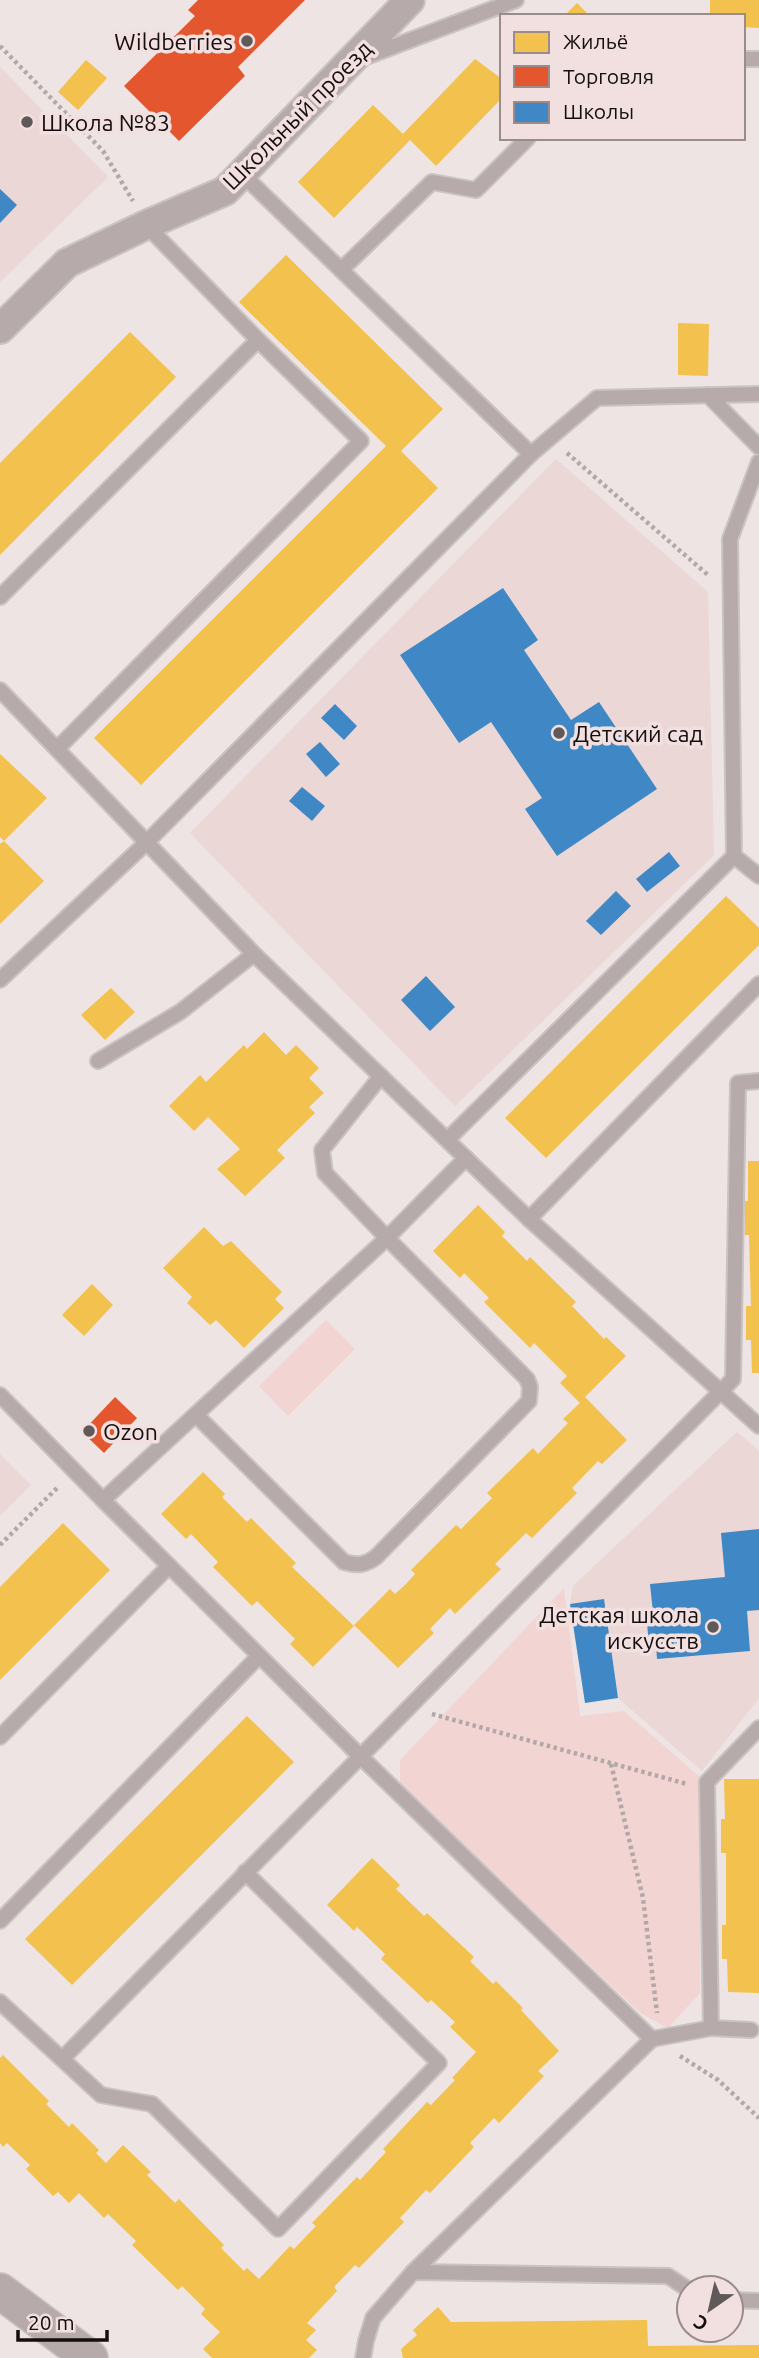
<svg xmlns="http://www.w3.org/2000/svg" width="759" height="2358" viewBox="0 0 759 2358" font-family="Ubuntu,sans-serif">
  <rect width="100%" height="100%" fill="#ede4e3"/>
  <g fill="#ead7d6">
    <path d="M 0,67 L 108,177 L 0,282 Z"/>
    <path d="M 556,459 L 708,592 L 714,855 L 455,1106 L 190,833 Z"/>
    <path d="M 737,1432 L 759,1451 L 759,1698 L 702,1771 L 618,1698 L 585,1703 L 570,1604 L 573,1586 Z"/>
    <path d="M 0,1454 L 31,1485 L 0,1516 Z"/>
  </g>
  <g fill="#f2d5d3">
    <path d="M 326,1320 L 355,1349 L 288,1416 L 259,1386 Z"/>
    <path d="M 564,1588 L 580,1716 L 624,1711 L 701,1778 L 700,1993 L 668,2028 L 640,2013 L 400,1784 L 400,1760 Z"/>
  </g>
  <g fill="#f2c14e">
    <path d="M 710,0 L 759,0 L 759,28 L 743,27 L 743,16 L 710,16 Z"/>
    <path d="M 577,3 L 590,16 L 564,16 Z"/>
    <path d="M 475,59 L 502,79 L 502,98 L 436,166 L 410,140 L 334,218 L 298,182 L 373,105 L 403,134 Z"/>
    <path d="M 86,60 L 107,78 L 78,110 L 58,92 Z"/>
    <path d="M 286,255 L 443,409 L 401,451 L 438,488 L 141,785 L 94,738 L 386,446 L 239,302 Z"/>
    <path d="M 678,323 L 709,324 L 708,376 L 678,375 Z"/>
    <path d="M 130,332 L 176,377 L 0,555 L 0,463 Z"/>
    <path d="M 0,754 L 47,798 L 4,841 L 44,881 L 0,924 L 0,844 L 4,841 L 0,837 Z"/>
    <path d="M 726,896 L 759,928 L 759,945 L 546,1158 L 505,1118 Z"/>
    <path d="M 111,988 L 135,1012 L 105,1040 L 81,1015 Z"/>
    <path d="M 264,1032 L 286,1055 L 296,1045 L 319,1068 L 309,1078 L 324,1093 L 309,1107 L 315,1113 L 277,1150 L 285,1158 L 245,1196 L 217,1169 L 240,1149 L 208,1117 L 194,1131 L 169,1106 L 200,1075 L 206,1082 L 244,1045 L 247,1049 Z"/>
    <path d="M 748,1161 L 759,1161 L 759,1373 L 752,1373 L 751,1340 L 746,1340 L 746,1306 L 751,1306 L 749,1235 L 745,1235 L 745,1201 L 748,1201 Z"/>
    <path d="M 478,1205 L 505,1232 L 502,1236 L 527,1261 L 530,1257 L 576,1302 L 572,1306 L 604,1339 L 606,1337 L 626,1356 L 585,1397 L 627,1440 L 602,1464 L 598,1461 L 572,1488 L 577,1493 L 532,1538 L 526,1533 L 495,1564 L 501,1569 L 455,1614 L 450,1608 L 430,1629 L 434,1633 L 398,1668 L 354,1625 L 390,1589 L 395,1594 L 406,1584 L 415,1574 L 411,1570 L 456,1525 L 461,1529 L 492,1498 L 487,1493 L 533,1448 L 538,1454 L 568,1423 L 563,1419 L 580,1403 L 560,1383 L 567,1376 L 534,1343 L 530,1348 L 484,1302 L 489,1298 L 464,1273 L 460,1278 L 433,1251 Z"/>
    <path d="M 204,1227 L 223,1246 L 231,1241 L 282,1292 L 275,1299 L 284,1308 L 244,1348 L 216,1320 L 210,1325 L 187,1303 L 192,1297 L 163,1268 Z"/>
    <path d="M 92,1284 L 113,1305 L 84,1336 L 62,1315 Z"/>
    <path d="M 203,1472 L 225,1494 L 222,1497 L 247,1522 L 251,1518 L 296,1563 L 292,1567 L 354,1626 L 313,1667 L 290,1644 L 295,1639 L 257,1601 L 252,1606 L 213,1567 L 218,1562 L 191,1534 L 186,1539 L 161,1514 Z"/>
    <path d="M 63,1523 L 110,1570 L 0,1680 L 0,1587 Z"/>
    <path d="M 247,1716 L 294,1762 L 72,1985 L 25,1939 Z"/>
    <path d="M 724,1779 L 759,1779 L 759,1993 L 728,1992 L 727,1959 L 722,1959 L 722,1925 L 726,1925 L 726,1853 L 721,1853 L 721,1819 L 725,1819 Z"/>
    <path d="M 372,1858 L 400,1885 L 396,1889 L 424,1916 L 427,1913 L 474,1957 L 470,1961 L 493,1984 L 496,1981 L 523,2008 L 521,2010 L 559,2051 L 538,2071 L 544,2076 L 499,2123 L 494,2118 L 470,2143 L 474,2147 L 430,2193 L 426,2190 L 400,2218 L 404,2222 L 359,2268 L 355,2265 L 334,2287 L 337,2291 L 307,2323 L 316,2330 L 306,2340 L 317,2350 L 309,2358 L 212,2358 L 203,2349 L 220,2332 L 201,2314 L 205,2309 L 182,2286 L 178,2290 L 132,2245 L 136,2241 L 108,2214 L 104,2218 L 79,2193 L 69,2203 L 58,2192 L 53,2196 L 26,2169 L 30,2165 L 7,2143 L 3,2147 L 0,2143 L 0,2058 L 3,2055 L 49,2101 L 46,2104 L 69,2127 L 72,2123 L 99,2150 L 96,2153 L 106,2163 L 123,2145 L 151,2172 L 147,2175 L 175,2203 L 179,2199 L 224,2245 L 221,2248 L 244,2271 L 247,2268 L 259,2279 L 290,2246 L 294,2249 L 316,2226 L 312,2223 L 357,2177 L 360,2180 L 386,2152 L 383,2149 L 427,2102 L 431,2105 L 455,2080 L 452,2078 L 476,2052 L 450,2027 L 455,2022 L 431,2000 L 428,2003 L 381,1959 L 385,1954 L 357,1927 L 354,1931 L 327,1905 Z"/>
    <path d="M 438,2307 L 451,2322 L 647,2320 L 648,2346 L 759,2345 L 759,2358 L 403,2358 L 401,2349 L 417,2335 L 413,2330 Z"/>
  </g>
  <g fill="#e4572e">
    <path d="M 198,0 L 305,0 L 238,67 L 245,76 L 179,141 L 124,86 L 195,16 L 188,10 Z"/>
    <path d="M 115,1397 L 137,1418 L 104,1453 L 82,1432 Z"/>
  </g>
  <g fill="#3f88c5">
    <path d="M 0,189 L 17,205 L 0,223 Z"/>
    <path d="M 503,588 L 538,640 L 524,650 L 571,720 L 599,702 L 657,789 L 557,856 L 525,809 L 542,798 L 491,722 L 459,743 L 400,655 Z"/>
    <path d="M 335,704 L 357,726 L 344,740 L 321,718 Z"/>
    <path d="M 320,742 L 340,764 L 326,777 L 306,754 Z"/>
    <path d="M 302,787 L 325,806 L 312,821 L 289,801 Z"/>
    <path d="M 669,852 L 680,866 L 647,892 L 636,879 Z"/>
    <path d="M 616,891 L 631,906 L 601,935 L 586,921 Z"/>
    <path d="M 426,976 L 455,1007 L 430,1031 L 401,1000 Z"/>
    <path d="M 759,1529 L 759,1610 L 747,1611 L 750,1651 L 657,1659 L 656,1645 L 649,1645 L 647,1623 L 654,1622 L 650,1584 L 725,1577 L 721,1533 Z"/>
    <path d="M 604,1599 L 618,1698 L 585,1703 L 570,1604 Z"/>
  </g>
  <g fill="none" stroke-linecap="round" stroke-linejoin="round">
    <g stroke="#c9c3c2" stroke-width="18">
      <g id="service">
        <path d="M 363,58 L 516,0"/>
        <path d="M 743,59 L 759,59"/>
        <path d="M 146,225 L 258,340"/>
        <path d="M 341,270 L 432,182 L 476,190 L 528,138"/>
        <path d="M 708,395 L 759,447"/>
        <path d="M 531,454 L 597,398 L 759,394"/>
        <path d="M 0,597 L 258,340 L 361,441 L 57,749"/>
        <path d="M 0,690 L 254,954 L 529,1219 L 759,984"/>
        <path d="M 734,856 L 759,876"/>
        <path d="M 0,980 L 146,843 L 531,454 L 241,173"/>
        <path d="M 98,1061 L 180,1012 L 254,954"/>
        <path d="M 448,1139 L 734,856 L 730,539 L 759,462"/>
        <path d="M 529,1219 L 759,1426"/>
        <path d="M 0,1395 L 103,1500 L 387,1238 L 466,1158"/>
        <path d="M 196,1415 L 344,1562 C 358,1566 365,1565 376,1557 L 529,1401 L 530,1387 L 527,1379 L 387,1238 L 325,1173 L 322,1150 L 381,1076"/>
        <path d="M 103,1500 L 359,1755 L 652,2039 L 711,2028 L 751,2030"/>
        <path d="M 0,1737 L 169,1566"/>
        <path d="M 0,1921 L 259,1656"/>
        <path d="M 0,2002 L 101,2095 L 152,2104 L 278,2229 L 439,2063 L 245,1872"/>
        <path d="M 711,2028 L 707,1782 L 759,1728"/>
        <path d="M 63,2058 L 733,1379 L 738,1083 L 759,1081"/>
        <path d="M 413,2272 L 652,2039"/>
        <path d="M 731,2300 L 759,2301"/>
        <path d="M 363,2358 L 366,2341 L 373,2318 L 413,2272 L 668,2276 L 689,2290"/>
      </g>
    </g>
    <g stroke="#c9c3c2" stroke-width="32">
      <path id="minor" d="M 0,329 L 67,263 L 146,225 L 225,191 L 410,0"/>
    </g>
    <g stroke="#c9c3c2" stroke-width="38">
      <path id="tertiary" d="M 0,2291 L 90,2358"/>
    </g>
    <g stroke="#b1a8a7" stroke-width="4.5" stroke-dasharray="3.5 3.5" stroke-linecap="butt">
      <path d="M 0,46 L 103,151 L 133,201"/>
      <path d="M 567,453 L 708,575"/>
      <path d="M 0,1545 L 59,1486"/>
      <path d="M 432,1714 L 687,1784"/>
      <path d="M 611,1764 L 643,1898 L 657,2013"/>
      <path d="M 680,2056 L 718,2080 L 759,2118"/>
    </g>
    <use href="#service" stroke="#b6aaaa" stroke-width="14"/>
    <use href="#minor" stroke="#b6aaaa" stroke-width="28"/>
    <use href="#tertiary" stroke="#b6aaaa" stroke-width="35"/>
  </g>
  <g fill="#605959" stroke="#f1e0df" stroke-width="2.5">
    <circle cx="247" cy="41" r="7"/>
    <circle cx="27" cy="122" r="7"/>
    <circle cx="559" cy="733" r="7"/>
    <circle cx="89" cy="1431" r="7"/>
    <circle cx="713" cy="1627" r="7"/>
  </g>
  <g text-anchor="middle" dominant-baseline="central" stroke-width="7" stroke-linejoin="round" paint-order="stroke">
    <g font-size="23" fill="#140e0e" stroke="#f1e0df" text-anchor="start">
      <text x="233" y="41" text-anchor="end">Wildberries</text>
      <text x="41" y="122">Школа №83</text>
      <text x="573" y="733">Детский сад</text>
      <text x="103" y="1431">Ozon</text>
      <text x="699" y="1614" text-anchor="end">Детская школа<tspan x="699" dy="26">искусств</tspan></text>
    </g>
    <g font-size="23" fill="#140e0e" stroke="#f1e0df">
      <text transform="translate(297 115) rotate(-45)">Школьный проезд</text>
    </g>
  </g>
  <rect x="500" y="14" width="245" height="126" fill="#f1e0df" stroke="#998c8b" stroke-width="2"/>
  <rect x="514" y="32" width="35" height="21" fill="#f2c14e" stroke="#998c8b" stroke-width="2"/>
  <text x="563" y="49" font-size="21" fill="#140e0e">Жильё</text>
  <rect x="514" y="66" width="35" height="21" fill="#e4572e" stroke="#998c8b" stroke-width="2"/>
  <text x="563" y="84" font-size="21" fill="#140e0e">Торговля</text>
  <rect x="514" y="102" width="35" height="21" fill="#3f88c5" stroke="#998c8b" stroke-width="2"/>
  <text x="563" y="119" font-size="21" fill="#140e0e">Школы</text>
  <g transform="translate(710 2309) rotate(214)"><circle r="33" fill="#f1e0df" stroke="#998c8b" stroke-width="2"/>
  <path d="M0-5L12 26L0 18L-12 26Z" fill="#605959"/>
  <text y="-10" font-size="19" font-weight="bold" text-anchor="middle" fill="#140e0e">С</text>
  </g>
  <path d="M18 2330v10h89v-10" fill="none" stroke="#140e0e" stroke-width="3.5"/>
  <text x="28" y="2330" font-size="21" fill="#140e0e" stroke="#f1e0df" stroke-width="5" paint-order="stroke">20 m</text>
</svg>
